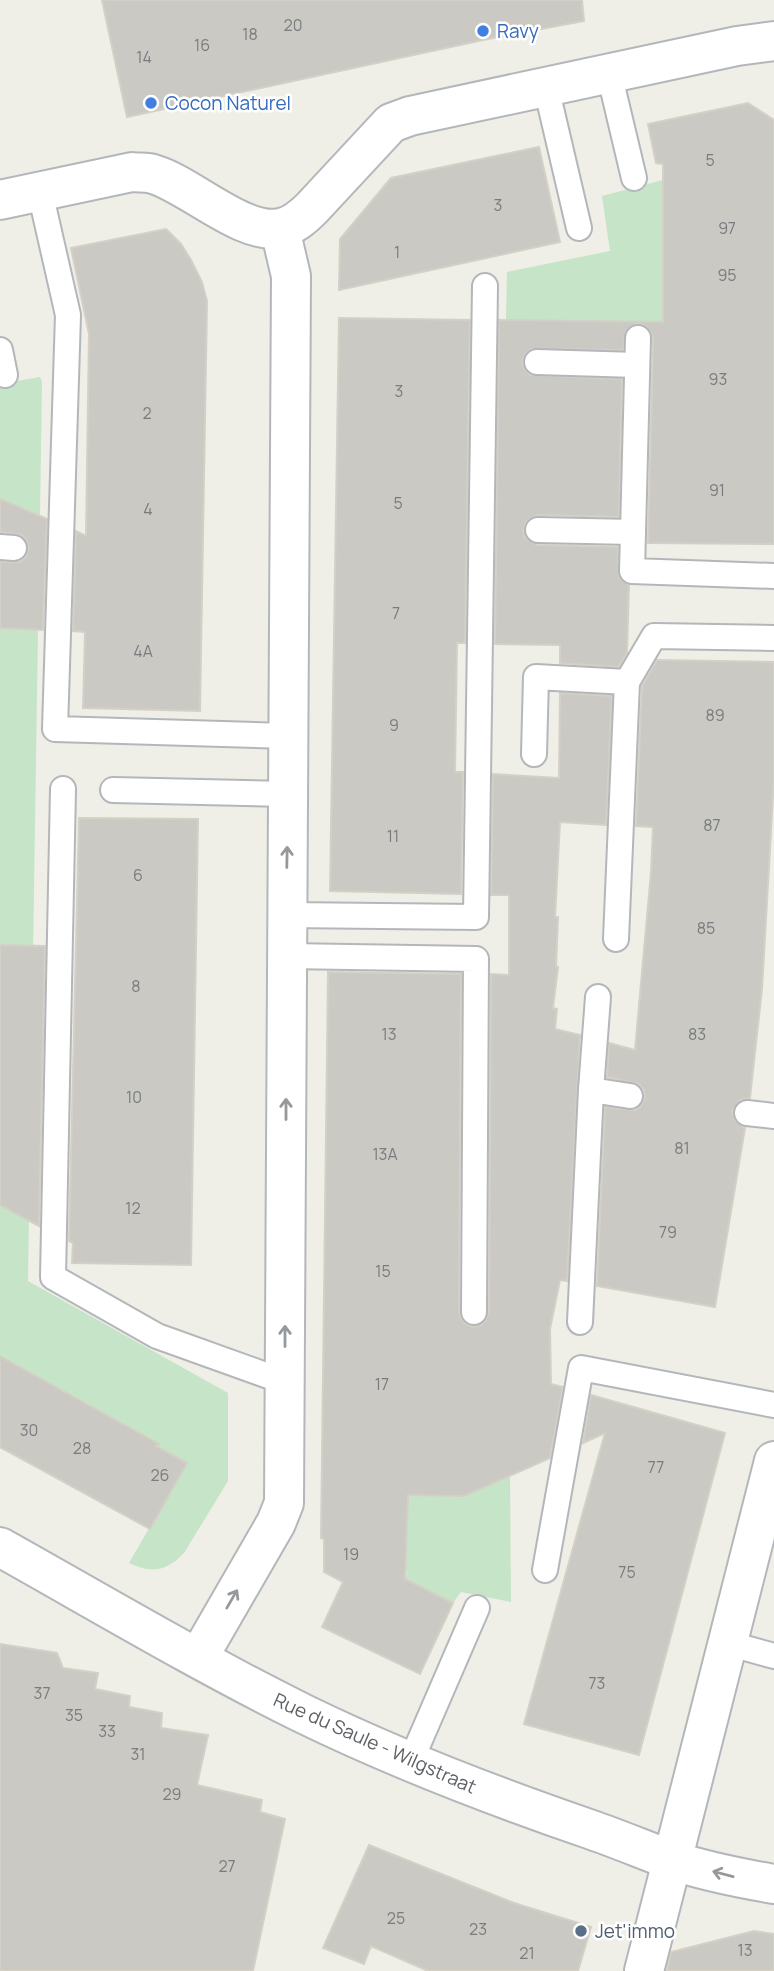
<svg xmlns="http://www.w3.org/2000/svg" width="774" height="1971" viewBox="0 0 774 1971" font-family="Manrope,sans-serif">
  <rect width="100%" height="100%" fill="#efeee7"/>
  <g fill="#c6e4c7">
    <path d="M 663,180 L 663,324 L 506,320 L 507,272 L 610,251 L 602,196 Z"/>
    <path d="M 40,377 L 42,382 L 40,515 L 0,499 L 0,384 Z"/>
    <path d="M 0,628 L 38,629 L 28,1281 L 228,1393 L 228,1481 L 184,1553 C 167,1571 151,1574 129,1563 L 187,1463 L 128,1430 L 129,1427 L 0,1356 Z"/>
    <path d="M 510,1476 L 511,1602 L 461,1592 L 453,1603 L 405,1579 L 407,1572 L 389,1564 L 408,1495 L 439,1496 Z"/>
  </g>
  <g fill="#cbc9c4" stroke="#d4d0c6" stroke-width="2">
    <path d="M 102,0 L 582,0 L 584,21 L 483,40 L 127,117 Z"/>
    <path d="M 748,103 L 774,120 L 774,544 L 648,543 L 653,338 L 651,332 L 646,326 L 638,323 L 626,330 L 623,350 L 531,349 L 525,354 L 522,361 L 524,368 L 530,375 L 622,379 L 619,517 L 538,515 L 526,522 L 523,530 L 525,538 L 537,545 L 618,547 L 619,577 L 629,585 L 627,653 L 619,667 L 560,663 L 560,645 L 495,644 L 499,320 L 663,322 L 663,164 L 656,163 L 648,124 Z"/>
    <path d="M 539,147 L 560,242 L 339,290 L 340,239 L 391,178 Z"/>
    <path d="M 166,229 L 181,244 L 191,260 L 202,282 L 207,301 L 200,711 L 83,708 L 85,632 L 73,631 L 76,531 L 86,536 L 89,334 L 71,248 Z"/>
    <path d="M 339,318 L 470,320 L 465,643 L 457,643 L 455,772 L 463,772 L 461,894 L 330,891 Z"/>
    <path d="M 0,499 L 47,519 L 43,630 L 0,628 L 0,562 L 20,562 L 26,557 L 29,548 L 27,541 L 22,535 L 0,532 Z"/>
    <path d="M 657,660 L 774,662 L 774,779 L 762,989 L 750,1098 L 740,1100 L 732,1111 L 734,1120 L 745,1128 L 715,1307 L 597,1286 L 605,1107 L 635,1110 L 641,1106 L 645,1098 L 644,1090 L 639,1084 L 607,1077 L 609,1043 L 635,1050 L 651,872 L 653,827 L 636,826 L 642,686 Z"/>
    <path d="M 560,693 L 612,696 L 606,825 L 560,822 L 555,917 L 558,917 L 556,967 L 558,967 L 553,1008 L 557,1009 L 555,1029 L 580,1035 L 567,1281 L 560,1280 L 550,1329 L 551,1384 L 563,1387 L 550,1458 L 464,1496 L 408,1495 L 405,1579 L 453,1603 L 420,1674 L 322,1627 L 343,1582 L 324,1572 L 324,1539 L 321,1538 L 328,972 L 461,974 L 459,1312 L 461,1319 L 466,1324 L 473,1327 L 481,1325 L 486,1320 L 489,1312 L 491,974 L 509,975 L 509,895 L 491,895 L 493,774 L 559,778 Z"/>
    <path d="M 79,818 L 198,819 L 191,1265 L 72,1263 L 73,1243 L 69,1241 Z"/>
    <path d="M 0,945 L 45,946 L 39,1226 L 0,1205 Z"/>
    <path d="M 0,1356 L 159,1444 L 156,1446 L 187,1463 L 150,1529 L 0,1447 Z"/>
    <path d="M 591,1395 L 725,1433 L 639,1755 L 524,1724 L 605,1433 L 583,1443 Z"/>
    <path d="M 0,1644 L 57,1653 L 63,1668 L 98,1673 L 95,1689 L 130,1696 L 129,1707 L 162,1713 L 161,1728 L 208,1735 L 197,1785 L 262,1800 L 260,1812 L 285,1819 L 253,1971 L 0,1971 Z"/>
    <path d="M 369,1845 L 514,1903 L 591,1927 L 578,1971 L 428,1971 L 371,1946 L 364,1964 L 323,1948 Z"/>
    <path d="M 754,1931 L 774,1934 L 774,1971 L 667,1971 L 671,1952 Z"/>
  </g>
  <g fill="none" stroke-linecap="round" stroke-linejoin="round">
    <g stroke="#b4b7ba" stroke-width="28">
      <g id="lane">
        <path d="M 609,73 L 634,178"/>
        <path d="M 546,87 L 579,228"/>
        <path d="M 40,192 L 68,315 L 55,729 L 288,736"/>
        <path d="M 638,338 L 632,571 L 774,576"/>
        <path d="M 0,350 L 5,375"/>
        <path d="M 537,362 L 637,365"/>
        <path d="M 538,530 L 633,532"/>
        <path d="M 0,547 L 14,548"/>
        <path d="M 534,754 L 536,677 L 627,682"/>
        <path d="M 63,789 L 53,1277 L 157,1336 L 285,1382"/>
        <path d="M 113,790 L 288,794"/>
        <path d="M 287,915 L 476,917 L 485,286"/>
        <path d="M 616,939 L 627,682 L 654,636 L 774,638"/>
        <path d="M 287,956 L 476,959 L 474,1312"/>
        <path d="M 598,997 L 591,1090 L 630,1096"/>
        <path d="M 747,1113 L 774,1116"/>
        <path d="M 580,1322 L 591,1090"/>
        <path d="M 545,1570 L 581,1368 L 774,1405"/>
        <path d="M 727,1643 L 774,1656"/>
        <path d="M 410,1763 L 477,1608"/>
      </g>
    </g>
    <g stroke="#b4b7ba" stroke-width="42">
      <g id="street">
        <path d="M 0,200 L 132,172 C 139,173 147,172 153,174 C 189,184 243,236 280,228 C 293,226 303,217 312,208 L 391,123 L 410,116 L 737,46 L 774,41"/>
        <path d="M 0,1547 C 100,1603 199,1662 302,1713 C 396,1759 493,1796 592,1830 C 618,1839 644,1850 671,1860 C 704,1871 739,1878 774,1884"/>
        <path d="M 198,1658 L 276,1523 L 284,1503 L 291,276 L 280,229"/>
        <path d="M 644,1971 L 774,1461"/>
      </g>
    </g>
    <use href="#lane" stroke="#fff" stroke-width="24"/>
    <use href="#street" stroke="#fff" stroke-width="38"/>
  </g>
  <defs><path id="oneway-shaft" d="M-6 0H5M1.5-3L5.5 0L1.5 3" fill="none" stroke-width="1.6" stroke-linecap="round" stroke-linejoin="round" transform="scale(1.75)"/></defs>
  <g stroke="#96999c">
    <use href="#oneway-shaft" transform="translate(287 857) rotate(-89)"/>
    <use href="#oneway-shaft" transform="translate(286 1109) rotate(-90)"/>
    <use href="#oneway-shaft" transform="translate(285 1336) rotate(-90)"/>
    <use href="#oneway-shaft" transform="translate(232 1599) rotate(-60)"/>
    <use href="#oneway-shaft" transform="translate(723 1874) rotate(-165)"/>
  </g>
  <g fill="#3f7fe0" stroke="#fff" stroke-width="2.5">
    <circle cx="483" cy="31" r="7"/>
    <circle cx="151" cy="103" r="7"/>
  </g>
  <circle fill="#5c6f8a" stroke="#fff" stroke-width="2.5" cx="581" cy="1931" r="7"/>
  <g text-anchor="middle" dominant-baseline="central" stroke-width="5" stroke-linejoin="round" paint-order="stroke">
    <g font-size="16" fill="#797c7e">
      <text x="293" y="25">20</text>
      <text x="250" y="34">18</text>
      <text x="202" y="45">16</text>
      <text x="144" y="57">14</text>
      <text x="710" y="160">5</text>
      <text x="498" y="205">3</text>
      <text x="727" y="228">97</text>
      <text x="397" y="252">1</text>
      <text x="727" y="275">95</text>
      <text x="718" y="379">93</text>
      <text x="399" y="391">3</text>
      <text x="147" y="413">2</text>
      <text x="717" y="490">91</text>
      <text x="398" y="503">5</text>
      <text x="148" y="509">4</text>
      <text x="396" y="613">7</text>
      <text x="143" y="651">4A</text>
      <text x="715" y="715">89</text>
      <text x="394" y="725">9</text>
      <text x="712" y="825">87</text>
      <text x="393" y="836">11</text>
      <text x="138" y="875">6</text>
      <text x="706" y="928">85</text>
      <text x="136" y="986">8</text>
      <text x="389" y="1034">13</text>
      <text x="697" y="1034">83</text>
      <text x="134" y="1097">10</text>
      <text x="682" y="1148">81</text>
      <text x="385" y="1154">13A</text>
      <text x="133" y="1208">12</text>
      <text x="668" y="1232">79</text>
      <text x="383" y="1271">15</text>
      <text x="382" y="1384">17</text>
      <text x="29" y="1430">30</text>
      <text x="82" y="1448">28</text>
      <text x="656" y="1467">77</text>
      <text x="160" y="1475">26</text>
      <text x="351" y="1554">19</text>
      <text x="627" y="1572">75</text>
      <text x="597" y="1683">73</text>
      <text x="42" y="1693">37</text>
      <text x="74" y="1715">35</text>
      <text x="107" y="1731">33</text>
      <text x="138" y="1754">31</text>
      <text x="172" y="1794">29</text>
      <text x="227" y="1866">27</text>
      <text x="396" y="1918">25</text>
      <text x="478" y="1929">23</text>
      <text x="745" y="1950">13</text>
      <text x="527" y="1953">21</text>
    </g>
    <g font-size="19" fill="#366cbe" stroke="#fff" text-anchor="start">
      <text x="497" y="31">Ravy</text>
      <text x="165" y="103">Cocon Naturel</text>
    </g>
    <g font-size="19" fill="#5e6266" stroke="#fff">
      <text transform="translate(375 1743) rotate(24)">Rue du Saule - Wilgstraat</text>
    </g>
    <g font-size="19" fill="#4e5e75" stroke="#fff" text-anchor="start">
      <text x="595" y="1931">Jet'immo</text>
    </g>
  </g>
</svg>
